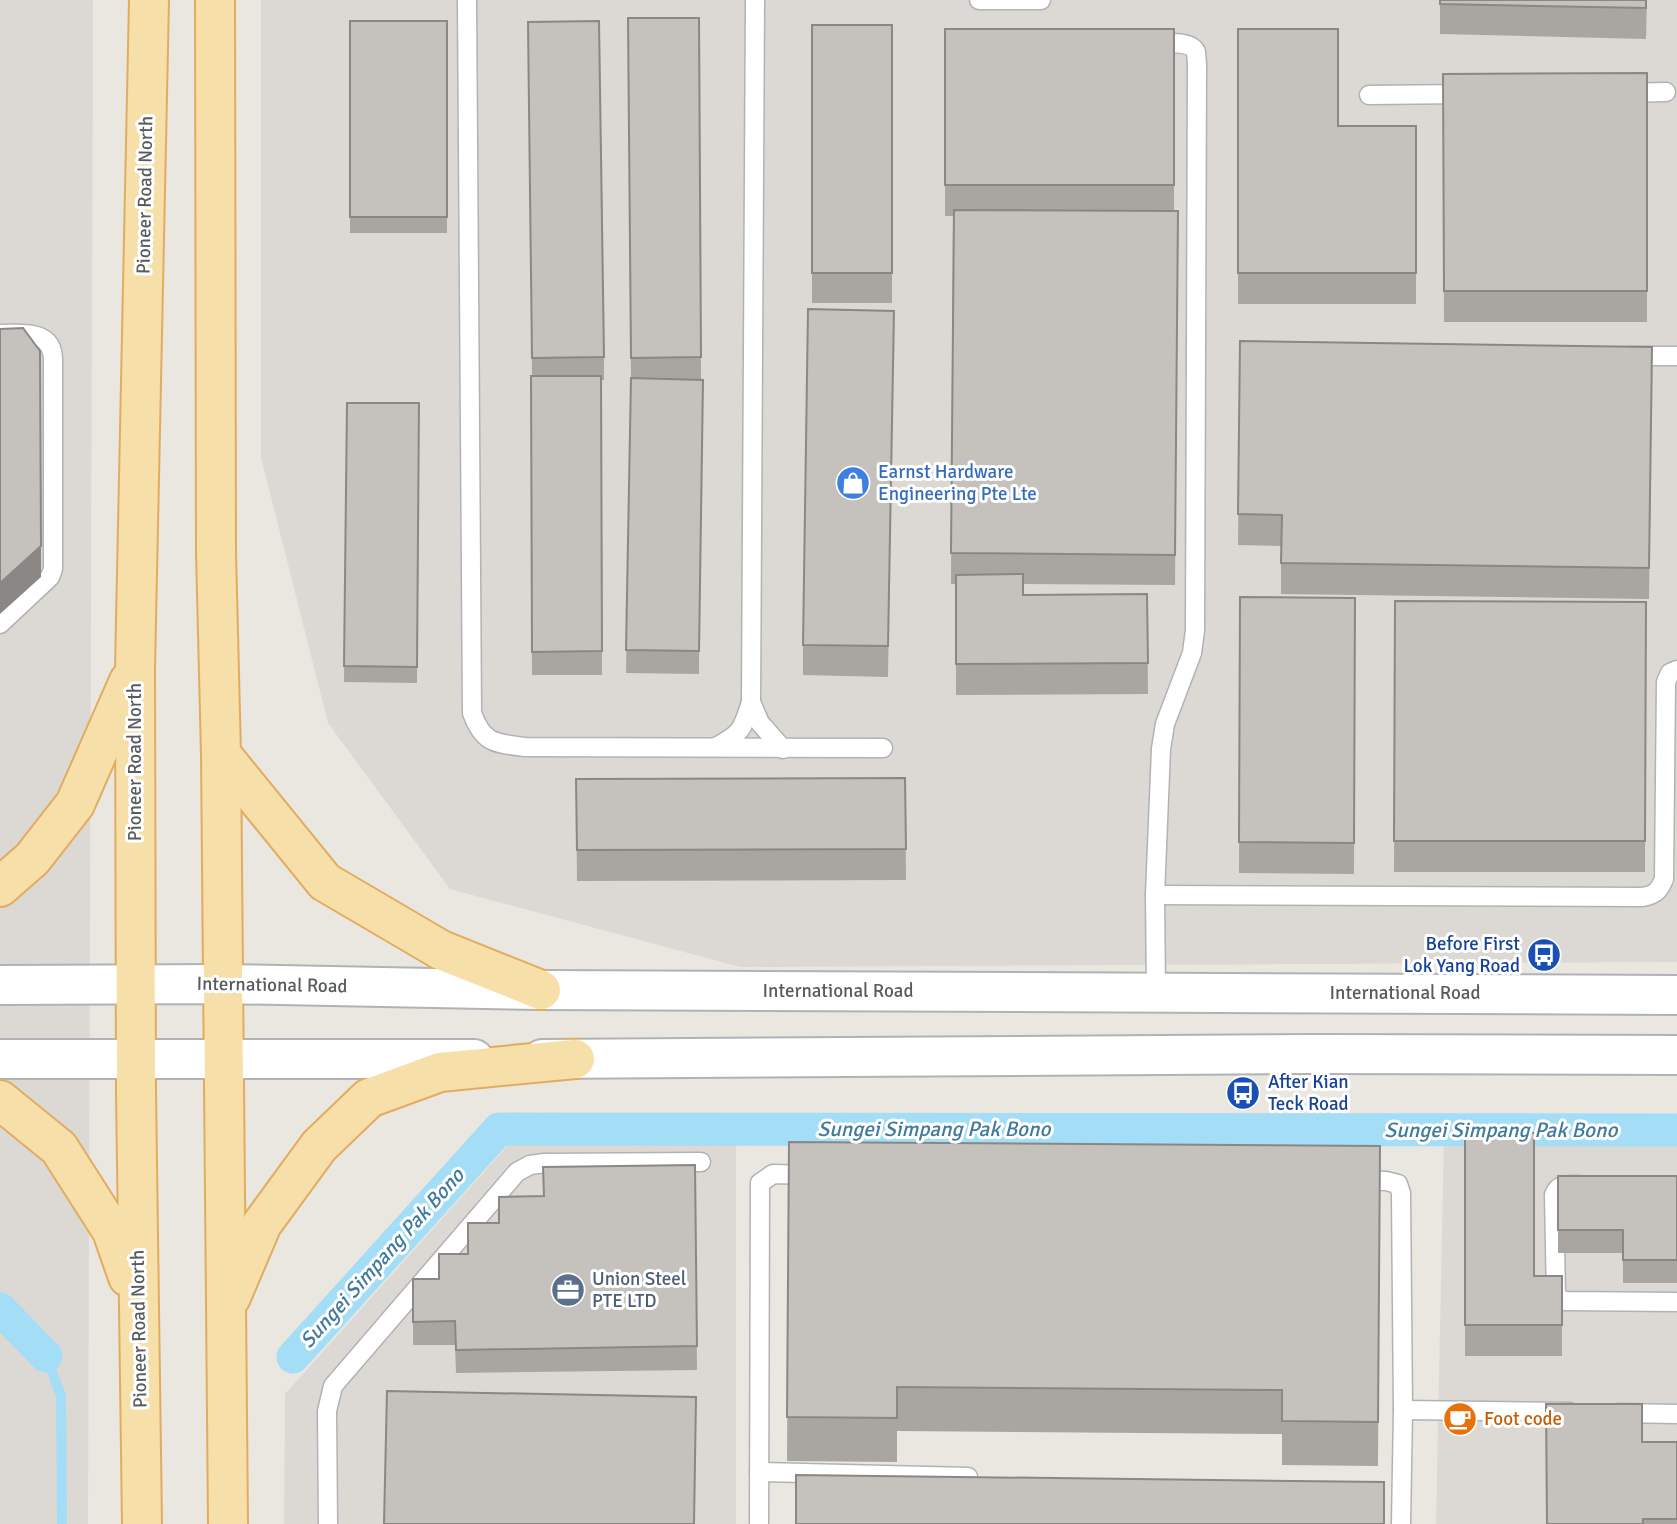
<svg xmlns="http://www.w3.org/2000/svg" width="1677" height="1524" viewBox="0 0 1677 1524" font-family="Signika,sans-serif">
  <rect width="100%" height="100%" fill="#eae6e0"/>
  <g fill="#dcd8d4">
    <path d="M 0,0 L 93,0 L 88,1524 L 0,1524 Z"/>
    <path d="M 261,0 L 1677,0 L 1677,962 L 740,967 L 450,889 L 328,723 L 261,457 Z"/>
    <path d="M 1677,1136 L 1677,1524 L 1436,1524 L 1444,1138 Z"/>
    <path d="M 736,1144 L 736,1524 L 284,1524 L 285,1394 L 508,1145 Z"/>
  </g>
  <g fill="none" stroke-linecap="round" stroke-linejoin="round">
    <path stroke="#a4ddf6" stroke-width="10" d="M 46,1356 L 61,1396 L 62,1524"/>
    <g stroke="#a4ddf6" stroke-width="33">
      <path d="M 0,1309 L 46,1356"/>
      <path d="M 293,1357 L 499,1129 L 1677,1130"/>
    </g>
    <g stroke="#b0b3b6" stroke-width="21">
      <g id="service">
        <path d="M 467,0 L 472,713 C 483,743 494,743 524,747 L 883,748"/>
        <path d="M 979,0 L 1041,0"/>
        <path d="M 1150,44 C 1161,44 1190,39 1196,52 C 1196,53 1197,63 1197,64 L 1195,630 L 1192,653 L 1165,724 L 1161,749 L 1155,895 L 1156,992"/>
        <path d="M 1624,93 L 1666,92"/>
        <path d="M 1369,95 L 1466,94"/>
        <path d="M 0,334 C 22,334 53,329 53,360 L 53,569 L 50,577 L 0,624"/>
        <path d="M 1628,356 L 1677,356"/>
        <path d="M 751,702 L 760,723 L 783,749"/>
        <path d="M 716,747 C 742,733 742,730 751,702 L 755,0"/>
        <path d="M 1155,895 L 1642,897 C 1655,895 1659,891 1664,879 L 1666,682 L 1670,673 L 1677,670"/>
        <path d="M 1358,1180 L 1386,1181 L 1398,1184 L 1401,1193 L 1403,1410 L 1401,1524"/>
        <path d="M 1579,1185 C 1568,1185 1558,1183 1554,1195 L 1556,1297 L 1565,1301 L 1677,1302"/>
        <path d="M 1403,1410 L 1569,1412"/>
        <path d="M 1618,1413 L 1677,1414"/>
        <path d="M 759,1472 L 968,1477"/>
        <path d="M 328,1524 L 327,1411 L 333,1386 L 517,1172 L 530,1165 L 545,1163 L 701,1162"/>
        <path d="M 759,1524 L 760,1183 L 773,1174 L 812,1175"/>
      </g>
    </g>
    <g stroke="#afb3b6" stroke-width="42">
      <g id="secondary">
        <path d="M 0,985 L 223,984 L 541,990 L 1677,995"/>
        <path d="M 0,1059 L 474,1059"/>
        <path d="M 542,1059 L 1317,1054 L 1677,1055"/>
      </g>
    </g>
    <g stroke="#e2ac60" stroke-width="42">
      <g id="primary">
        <path d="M 215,0 L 216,553 L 221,754 L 228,1524"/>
        <path d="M 221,754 L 325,882 L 441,950 L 541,990"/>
        <path d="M 0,887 L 32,859 L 75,804 L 129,681"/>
        <path d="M 0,1100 L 59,1148 L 112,1231 L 128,1277"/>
        <path d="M 231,1297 L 262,1224 L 319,1146 L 369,1098 L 440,1072 L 575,1059"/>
        <path d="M 142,1524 L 136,1091 L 135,669 L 149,0"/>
      </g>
    </g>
    <use href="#service" stroke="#fff" stroke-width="18"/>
    <use href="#secondary" stroke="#fff" stroke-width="38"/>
    <use href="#primary" stroke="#f6dfa8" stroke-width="38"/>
  </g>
  <g fill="#a9a6a2">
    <path d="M 1440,0 L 1647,0 L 1646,39 L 1440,34 Z"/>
    <path d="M 628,18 L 699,18 L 701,379 L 699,674 L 626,673 L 631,379 Z"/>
    <rect x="350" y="21" width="97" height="212"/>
    <path d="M 528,22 L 604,357 L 604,380 L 601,380 L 602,675 L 532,675 L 531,376 L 532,376 Z"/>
    <rect x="812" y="25" width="80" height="278"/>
    <path d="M 945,29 L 1174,29 L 1174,211 L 1178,211 L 1175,585 L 1023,584 L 1023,595 L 1147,594 L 1148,694 L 956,695 L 956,584 L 951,584 L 953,216 L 945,216 Z"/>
    <path d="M 1238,29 L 1338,126 L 1416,126 L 1416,304 L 1238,304 Z"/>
    <path d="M 1647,73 L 1647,322 L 1444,322 L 1443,74 Z"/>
    <path d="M 894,311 L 888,677 L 803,675 L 803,645 Z"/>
    <path d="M 1240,341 L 1652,378 L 1649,599 L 1281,594 L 1281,546 L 1238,545 Z"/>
    <path d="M 347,403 L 419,403 L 417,683 L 344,682 Z"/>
    <path d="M 1240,597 L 1355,598 L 1354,874 L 1239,873 Z"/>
    <path d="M 1395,601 L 1646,602 L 1645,872 L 1394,872 Z"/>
    <path d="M 905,778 L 906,880 L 577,881 L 576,779 Z"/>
    <path d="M 1465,1133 L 1534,1276 L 1562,1276 L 1562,1356 L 1465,1356 Z"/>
    <path d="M 789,1142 L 1380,1146 L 1378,1466 L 1282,1465 L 1282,1434 L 897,1431 L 897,1462 L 787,1461 Z"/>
    <path d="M 695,1165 L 697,1370 L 456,1373 L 455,1345 L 413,1345 L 413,1279 L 439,1279 L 468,1254 L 543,1196 Z"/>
    <path d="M 1558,1176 L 1677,1176 L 1677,1283 L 1623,1283 L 1623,1253 L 1558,1253 Z"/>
    <path d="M 1642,1442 L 1677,1442 L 1677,1524 L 1546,1524 Z"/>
  </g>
  <path fill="#8a8784" d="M 41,546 L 41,577 L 0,614 L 0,583 Z"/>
  <g fill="#c5c1bc" stroke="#8a8784" stroke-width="2">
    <path d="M 1440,0 L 1646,0 L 1646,8 L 1440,4 Z"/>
    <path d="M 628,18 L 699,18 L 701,357 L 631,358 Z"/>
    <rect x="350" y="21" width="97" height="196"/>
    <path d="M 599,21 L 604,357 L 532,358 L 528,22 Z"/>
    <rect x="812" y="25" width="80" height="248"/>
    <rect x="945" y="29" width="229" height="156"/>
    <path d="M 1238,29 L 1338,29 L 1338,126 L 1416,126 L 1416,273 L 1238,273 Z"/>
    <path d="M 1647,73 L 1647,291 L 1444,291 L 1443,74 Z"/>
    <path d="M 954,210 L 1178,211 L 1175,555 L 951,553 Z"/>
    <path d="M 808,309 L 894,311 L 888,646 L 803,645 Z"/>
    <path d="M 23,328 L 40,351 L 41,546 L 0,583 L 0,329 Z"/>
    <path d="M 1240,341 L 1652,347 L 1649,568 L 1281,563 L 1282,515 L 1238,514 Z"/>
    <path d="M 531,376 L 601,376 L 602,651 L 532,652 Z"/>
    <path d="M 631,378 L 703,380 L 699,651 L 626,650 Z"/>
    <path d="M 347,403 L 419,403 L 417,667 L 344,666 Z"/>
    <path d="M 1023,574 L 1023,595 L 1147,594 L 1148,663 L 956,664 L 956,575 Z"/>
    <path d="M 1240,597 L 1355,598 L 1354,843 L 1239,842 Z"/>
    <path d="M 1395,601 L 1646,602 L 1645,841 L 1394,841 Z"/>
    <path d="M 905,778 L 906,849 L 577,850 L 576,779 Z"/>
    <path d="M 1465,1133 L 1534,1133 L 1534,1276 L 1562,1276 L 1562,1325 L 1465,1325 Z"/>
    <path d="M 789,1142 L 1380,1146 L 1378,1422 L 1282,1421 L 1282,1390 L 897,1387 L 897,1418 L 787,1417 Z"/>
    <path d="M 695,1165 L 697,1346 L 456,1350 L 455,1321 L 413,1322 L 413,1279 L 439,1279 L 439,1254 L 468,1254 L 468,1223 L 499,1223 L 499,1197 L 544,1196 L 543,1167 Z"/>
    <path d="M 1558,1176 L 1677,1176 L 1677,1260 L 1623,1260 L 1623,1230 L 1558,1230 Z"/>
    <path d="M 387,1391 L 696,1397 L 694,1524 L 384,1524 Z"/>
    <path d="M 1546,1404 L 1642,1404 L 1642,1442 L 1677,1442 L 1677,1519 L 1643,1519 L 1643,1524 L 1547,1524 Z"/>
    <path d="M 796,1475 L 1384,1482 L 1384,1524 L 796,1524 Z"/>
  </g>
  <defs>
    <g id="shop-disc" transform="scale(1.75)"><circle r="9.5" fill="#3f7fe0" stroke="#fff"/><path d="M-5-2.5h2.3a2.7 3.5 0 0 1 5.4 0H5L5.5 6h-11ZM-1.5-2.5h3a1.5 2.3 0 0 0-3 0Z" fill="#fff"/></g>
    <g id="bus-disc" transform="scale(1.75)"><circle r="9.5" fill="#1a4fb4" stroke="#fff"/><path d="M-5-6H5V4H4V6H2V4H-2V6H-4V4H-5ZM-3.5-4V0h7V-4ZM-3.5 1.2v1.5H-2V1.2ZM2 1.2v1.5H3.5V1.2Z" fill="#fff"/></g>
    <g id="office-disc" transform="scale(1.75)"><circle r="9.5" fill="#5c6f8a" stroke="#fff"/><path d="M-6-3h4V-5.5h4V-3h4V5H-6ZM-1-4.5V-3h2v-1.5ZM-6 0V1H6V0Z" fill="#fff"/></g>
    <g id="cafe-disc" transform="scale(1.75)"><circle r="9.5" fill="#e8710a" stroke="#fff"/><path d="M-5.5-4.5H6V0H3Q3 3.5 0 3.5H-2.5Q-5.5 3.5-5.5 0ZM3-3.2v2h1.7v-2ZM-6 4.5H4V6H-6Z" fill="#fff"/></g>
  </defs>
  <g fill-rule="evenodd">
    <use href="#shop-disc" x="853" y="483"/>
    <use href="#bus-disc" x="1544" y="955"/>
    <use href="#bus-disc" x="1243" y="1093"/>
    <use href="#office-disc" x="568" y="1290"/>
    <use href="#cafe-disc" x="1460" y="1419"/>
  </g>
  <g text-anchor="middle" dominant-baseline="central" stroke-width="6" stroke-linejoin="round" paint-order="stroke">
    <g font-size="19" fill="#585c5f" stroke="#fff">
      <text transform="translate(145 195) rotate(-89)">Pioneer Road North</text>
      <text transform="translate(135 762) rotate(-90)">Pioneer Road North</text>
      <text transform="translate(272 985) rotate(1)">International Road</text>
      <text x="838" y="991">International Road</text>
      <text x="1405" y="993">International Road</text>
      <text transform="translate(139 1329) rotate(-91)">Pioneer Road North</text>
    </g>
    <g font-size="19" fill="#366cbe" stroke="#fff" text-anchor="start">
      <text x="878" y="472">Earnst Hardware<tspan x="878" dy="22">Engineering Pte Lte</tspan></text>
    </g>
    <g font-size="19" fill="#164399" stroke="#fff" text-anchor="end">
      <text x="1520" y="944">Before First<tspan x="1520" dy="22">Lok Yang Road</tspan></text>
      <text x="1268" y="1082" text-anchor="start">After Kian<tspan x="1268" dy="22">Teck Road</tspan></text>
    </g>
    <g font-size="19" fill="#4e5e75" stroke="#fff" text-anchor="start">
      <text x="592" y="1279">Union Steel<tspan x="592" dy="22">PTE LTD</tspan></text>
    </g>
    <g font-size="19" fill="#c56008" stroke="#fff" text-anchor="start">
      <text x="1484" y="1419">Foot code</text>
    </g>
    <g font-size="21" font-style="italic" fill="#417a9c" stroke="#fff">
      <text x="934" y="1129">Sungei Simpang Pak Bono</text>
      <text x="1501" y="1130">Sungei Simpang Pak Bono</text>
      <text transform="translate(382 1258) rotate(-48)">Sungei Simpang Pak Bono</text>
    </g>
  </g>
</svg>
